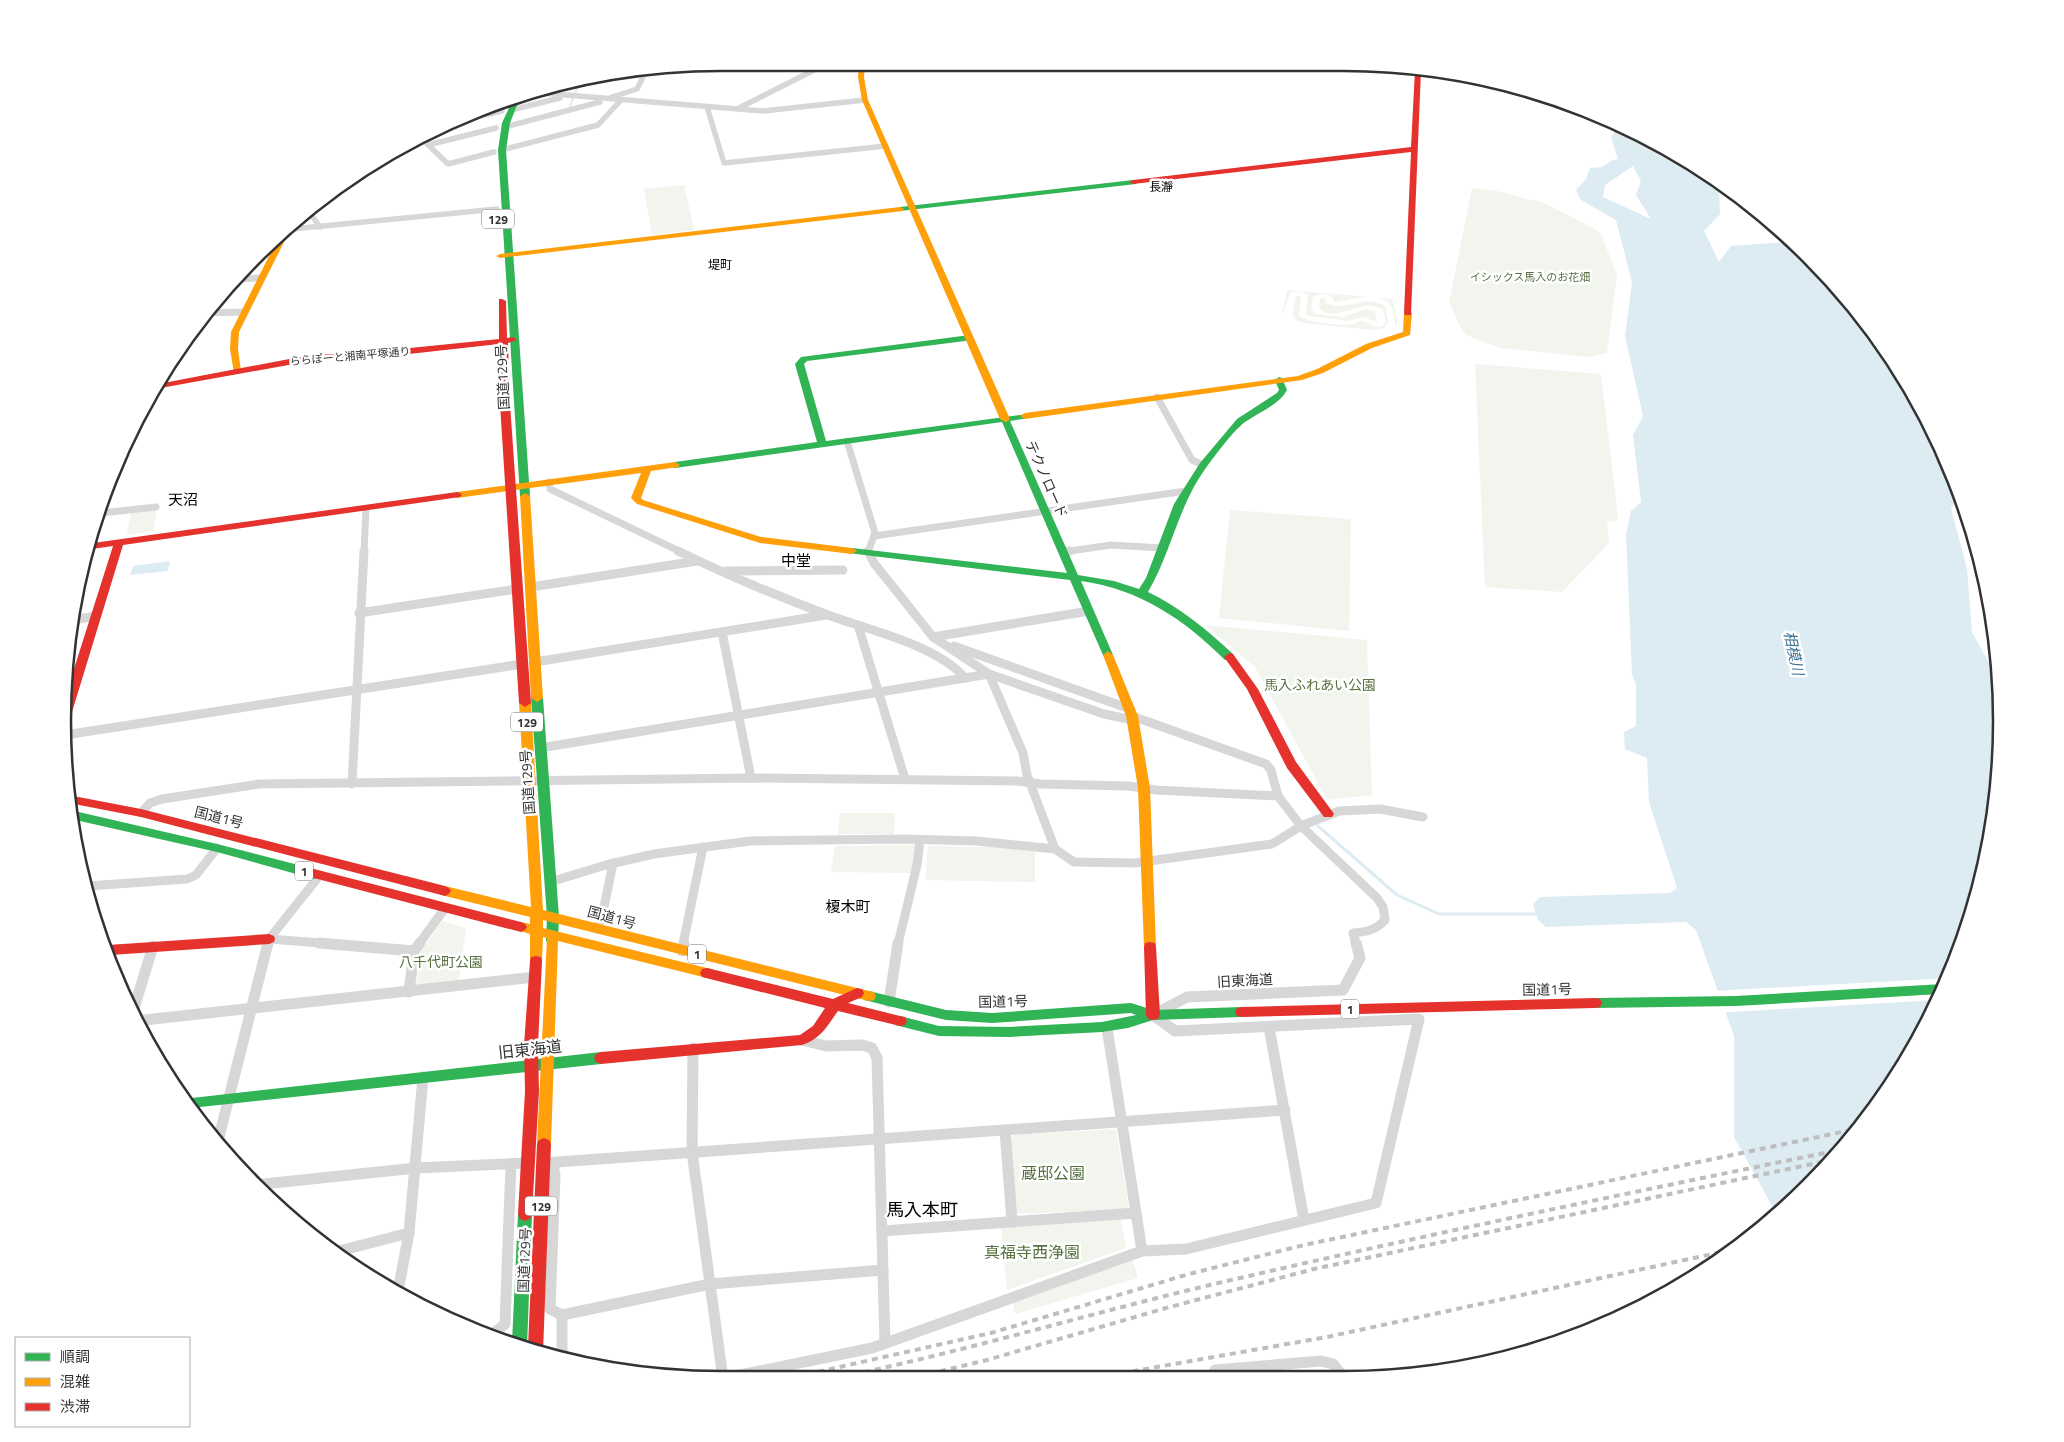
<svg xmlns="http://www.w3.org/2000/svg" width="2064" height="1442" viewBox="0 0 2064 1442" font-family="'Titillium Web','Noto Sans JP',sans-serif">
  <rect width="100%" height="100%" fill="#fff"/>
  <g fill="#f1f5ed">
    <path d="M 684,185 L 694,230 L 652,235 L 644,189 Z"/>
    <path d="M 1472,188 L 1497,191 L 1544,203 L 1595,229 L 1601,234 L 1617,275 L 1607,353 L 1589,357 L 1501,348 L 1475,339 L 1466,334 L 1459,325 L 1449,302 Z"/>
    <path d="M 1287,290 L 1392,299 L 1398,323 L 1395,327 C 1396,321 1394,316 1393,311 C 1387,289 1352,299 1337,302 L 1334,302 L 1332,297 C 1326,293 1319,293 1313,297 L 1311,309 L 1315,314 L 1343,317 L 1366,309 L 1375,311 L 1377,322 L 1364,317 L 1348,321 L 1310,316 L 1306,313 L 1308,295 L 1299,291 L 1290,293 L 1282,317 Z"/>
    <path d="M 1296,296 L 1301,296 L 1299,316 C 1307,322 1344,327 1354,324 C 1357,323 1357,322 1361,321 C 1370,321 1377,334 1386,322 L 1383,310 C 1360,295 1334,327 1319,307 L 1320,299 L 1322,298 L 1325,298 L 1326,303 C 1344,313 1365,293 1385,306 L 1388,322 L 1384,328 L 1372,330 L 1304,323 L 1296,320 L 1292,315 Z"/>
    <path d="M 1475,364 L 1601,374 L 1618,517 L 1615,521 L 1607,522 L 1609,543 L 1562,592 L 1485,587 Z"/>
    <path d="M 157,509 L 153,531 L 127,535 L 131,513 Z"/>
    <path d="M 1230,510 L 1351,519 L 1349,631 L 1219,618 Z"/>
    <path d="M 1205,625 L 1367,640 L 1372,795 L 1327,800 L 1255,667 Z"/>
    <path d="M 840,813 L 895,813 L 894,834 L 838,834 Z"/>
    <path d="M 915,845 L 912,873 L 831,872 L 835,846 Z"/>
    <path d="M 928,846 L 1035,848 L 1035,882 L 925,880 Z"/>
    <path d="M 442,921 L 466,928 L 459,980 L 416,985 L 421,952 Z"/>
    <path d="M 1116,1129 L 1129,1209 L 1015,1214 L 1008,1139 L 1015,1135 Z"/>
    <path d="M 1120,1217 L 1126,1248 L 1007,1290 L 1001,1227 Z"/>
    <path d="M 1132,1257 L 1138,1278 L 1015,1314 L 1013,1302 Z"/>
  </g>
  <g fill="#ddebf3" fill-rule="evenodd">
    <path d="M 1614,124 L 1672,151 L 1719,187 L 1720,214 L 1704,231 L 1719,262 L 1731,246 L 1788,242 L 1787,239 L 1809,256 L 1891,355 L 1951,469 L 1959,495 L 1959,499 L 1951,508 L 1967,569 L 1972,632 L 1997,677 L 2001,719 L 1995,738 L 1995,758 L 1997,763 L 1989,850 L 1951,973 L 1890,1087 L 1808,1187 L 1776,1213 L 1734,1137 L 1734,1036 L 1696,930 L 1686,922 L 1546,927 L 1538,920 L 1533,904 L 1540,897 L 1670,893 L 1677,888 L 1649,802 L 1647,758 L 1625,749 L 1624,732 L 1636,726 L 1636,684 L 1632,675 L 1626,534 L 1631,511 L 1641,502 L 1633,435 L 1643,416 L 1625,336 L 1632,282 L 1616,220 L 1581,200 L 1576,190 L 1586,179 L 1590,168 L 1602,167 L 1613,160 L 1618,159 L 1611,138 L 1615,131 ZM 1633,166 L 1641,181 L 1636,195 L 1651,219 L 1603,197 L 1605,185 Z"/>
    <path d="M 170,561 L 168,571 L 130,575 L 133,566 Z"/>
  </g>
  <path fill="#fff" d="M 1949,978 L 1937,1000 L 1730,1012 L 1721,1012 L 1714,991 Z"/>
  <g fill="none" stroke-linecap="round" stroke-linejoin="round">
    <g stroke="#ddebf3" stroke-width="2">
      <path d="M 574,95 L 581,81"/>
      <path d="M 569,109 L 573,98"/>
    </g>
    <path stroke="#ddebf3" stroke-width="3" d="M 1318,826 L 1397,895 L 1439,914 L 1539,914"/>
    <g stroke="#d7d7d7" stroke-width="5.5">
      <path d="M 529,92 L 763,111 L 865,100"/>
      <path d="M 612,97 L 637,89 L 645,73"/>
      <path d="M 707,107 L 724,163 L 886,146"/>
      <path d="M 739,108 L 828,63"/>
      <path d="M 511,110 L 560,98"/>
      <path d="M 450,123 L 502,111"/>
      <path d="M 505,127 L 600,102"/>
      <path d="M 421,138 L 448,164 L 494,152"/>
      <path d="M 428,145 L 496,128"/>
      <path d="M 502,150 L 598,125 L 621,100"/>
      <path d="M 310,213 L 320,227"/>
      <path d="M 292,229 L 497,209"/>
    </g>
    <g stroke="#d7d7d7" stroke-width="7">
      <path d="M 235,279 L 261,278"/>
      <path d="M 219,296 L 227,286"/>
      <path d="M 205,313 L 244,312"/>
      <path d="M 1157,397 L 1192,460 L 1203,465"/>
      <path d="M 847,441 L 875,533 L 868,552"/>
      <path d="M 549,482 L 550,489 L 681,552"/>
      <path d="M 101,513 L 156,507"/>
      <path d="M 874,536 L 1186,491"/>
      <path d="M 364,552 L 366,509"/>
      <path d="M 1063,552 L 1111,545 L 1162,548"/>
    </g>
    <g stroke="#d7d7d7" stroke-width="9">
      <path d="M 678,551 C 727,575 777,596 828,615 C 868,630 937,645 965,678"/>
      <path d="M 868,551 L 874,563 L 933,637 L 989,674 L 1023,753 L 1027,775 L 1055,849 L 1074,862 L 1135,863 L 1272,844 L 1301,826 L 1339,811 L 1380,809 L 1423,817"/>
      <path d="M 1063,552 L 1070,551"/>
      <path d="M 725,571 L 843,570"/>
      <path d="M 531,587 L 697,561"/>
      <path d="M 359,613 L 517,589"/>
      <path d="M 72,620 L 96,616"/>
      <path d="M 858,625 L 905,779"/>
      <path d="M 722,632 L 751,778"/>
      <path d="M 933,637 L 1089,611"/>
      <path d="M 954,646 L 1130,709"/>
      <path d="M 535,662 L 826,615"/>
      <path d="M 1132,716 L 1266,764 L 1271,770 L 1278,796"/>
      <path d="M 65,735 L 522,664"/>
      <path d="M 540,748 L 989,674 L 1104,714 L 1133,720"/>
      <path d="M 352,784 L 364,551"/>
      <path d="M 141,813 L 150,803 L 162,799 L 259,784 L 751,778 L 1017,781 L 1041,784 L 1128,786 L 1156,790 L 1278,796 L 1301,826 L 1377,898 L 1383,907 L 1385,920 C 1376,930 1366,932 1353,933 L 1356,944"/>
      <path d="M 550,882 L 606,865 L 654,854 L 750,841 L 903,839 L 976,841 L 1055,849"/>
      <path d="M 88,886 L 187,879 L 196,875 L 217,848"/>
      <path d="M 597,929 L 602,917 L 613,863"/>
      <path d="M 269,939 L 334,944"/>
      <path d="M 268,944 L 269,939 L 320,875"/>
      <path d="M 419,944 L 445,908"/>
      <path d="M 683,944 L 703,847"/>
      <path d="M 898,944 L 917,865 L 920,840"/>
    </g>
    <g stroke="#d7d7d7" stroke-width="11">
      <path d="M 319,943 L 414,951"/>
      <path d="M 682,951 L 684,943"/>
      <path d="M 409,992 L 414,951 L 420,943"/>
      <path d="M 889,1002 L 898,943"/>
      <path d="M 132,1015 L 153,946"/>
      <path d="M 135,1021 L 535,977"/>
      <path d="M 1269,1027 L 1304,1220"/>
      <path d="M 1107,1028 L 1142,1251"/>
      <path d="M 802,1040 L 826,1046 L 862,1045 L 872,1048 L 877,1058 L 885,1343"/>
      <path d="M 693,1048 L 692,1152 L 723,1379"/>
      <path d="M 1005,1130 L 1012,1221"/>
      <path d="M 218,1141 L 268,943"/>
      <path d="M 543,1163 L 1285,1110"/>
      <path d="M 553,1163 L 555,1176 L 550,1309 L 562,1315 L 710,1284 L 883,1270"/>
      <path d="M 254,1185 L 416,1168 L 527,1163"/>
      <path d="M 882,1231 L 1136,1213"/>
      <path d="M 335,1252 L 409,1233"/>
      <path d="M 398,1291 L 409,1233 L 423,1077"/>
      <path d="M 562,1315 L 562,1358"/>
      <path d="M 486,1334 L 494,1333 L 505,1324 L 511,1164"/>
      <path d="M 1215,1370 L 1321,1361 L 1333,1364 L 1345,1379"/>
      <path d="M 721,1379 L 872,1348 L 1142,1251 L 1186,1249 L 1376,1203 L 1419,1019 L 1175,1031 L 1153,1015 L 1187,997 L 1343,990 L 1360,958 L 1356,943"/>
    </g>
    <g fill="#30b455" fill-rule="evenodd">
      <path d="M 1162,63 L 1224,63 L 1211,67 L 1165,65 Z"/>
      <path d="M 521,95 L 510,123 L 506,150 L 530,496 L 525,499 L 520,496 L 498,150 L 502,123 L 514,97 Z"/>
      <path d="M 1133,180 L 1137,182 L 1136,184 L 900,211 L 896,209 L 900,207 Z"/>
      <path d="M 970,335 L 973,336 L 973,340 L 807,361 L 804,364 L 826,441 L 1028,414 L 1028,418 L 1010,421 L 1078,575 L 1114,581 L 1139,589 L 1146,578 L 1174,504 L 1200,463 L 1237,419 L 1277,393 L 1279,390 L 1275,380 L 1279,377 L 1282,378 L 1287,390 C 1279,405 1259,412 1245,422 C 1233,431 1218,452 1208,465 C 1178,505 1172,551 1148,592 C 1180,607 1207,630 1233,654 L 1234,657 L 1233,660 L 1225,660 C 1184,619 1139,589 1081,581 L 1113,655 L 1108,659 L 1103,655 L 1070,580 L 848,553 L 847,551 L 848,549 L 852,548 L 1067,573 L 1002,422 L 675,468 L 670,465 L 675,462 L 817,442 L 795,364 L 801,357 Z"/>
      <path d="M 537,694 L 543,698 L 559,917 L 558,940 L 557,943 L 552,945 L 547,943 L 546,940 L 547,917 L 531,698 Z"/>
      <path d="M 70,810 L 217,844 L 314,869 L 318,871 L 320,874 L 318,877 L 314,879 L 217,852 L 71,819 Z"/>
      <path d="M 1943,984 L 1945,985 L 1940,994 L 1736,1006 L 1595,1008 L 1590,1007 L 1588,1003 L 1590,999 L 1595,998 L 1736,996 Z"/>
      <path d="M 869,991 L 946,1010 L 992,1013 L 1131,1003 L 1153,1010 L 1242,1007 L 1247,1008 L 1249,1012 L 1247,1016 L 1242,1017 L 1153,1020 L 1128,1028 L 1102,1032 L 1009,1037 L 939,1036 L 895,1025 L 893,1021 L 895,1017 L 900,1016 L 939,1026 L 1009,1027 L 1102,1022 L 1136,1015 L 1131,1013 L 992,1023 L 946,1020 L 864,1000 L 862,996 L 864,992 Z"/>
      <path d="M 601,1052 L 606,1054 L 608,1058 L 606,1062 L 601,1064 L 191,1108 L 183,1099 Z"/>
      <path d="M 525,1207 L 530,1209 L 532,1214 L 527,1347 L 512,1342 L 518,1214 L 520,1209 Z"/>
    </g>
    <g fill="#ff9f0a" fill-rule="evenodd">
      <path d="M 859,63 L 865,63 L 864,77 L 868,100 L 1010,419 L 1008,421 L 1005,422 L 1000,419 L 862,100 L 858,77 Z"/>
      <path d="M 900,207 L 904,209 L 903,211 L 500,258 L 496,256 L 500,254 Z"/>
      <path d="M 284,236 L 286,238 L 239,332 L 238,349 L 241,371 L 237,374 L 234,373 L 230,349 L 231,332 L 275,244 Z"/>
      <path d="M 1408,310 L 1412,313 L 1410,335 L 1372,348 L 1323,373 L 1302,380 L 1025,419 L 1020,416 L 1025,413 L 1298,376 L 1317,369 L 1366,344 L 1403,332 L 1404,313 Z"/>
      <path d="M 675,462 L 680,465 L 678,467 L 651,471 L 641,498 L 643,500 L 761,537 L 852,548 L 857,551 L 852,554 L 760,543 L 637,504 L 631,498 L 641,473 L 457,498 L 452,495 L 457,492 Z"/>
      <path d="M 525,493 L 530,496 L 543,698 L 537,702 L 531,698 L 520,496 Z"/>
      <path d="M 1108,651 L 1113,655 L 1138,716 L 1150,788 L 1156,947 L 1155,951 L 1150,952 L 1145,951 L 1144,947 L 1138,788 L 1126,716 L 1103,655 Z"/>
      <path d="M 525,699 L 531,703 L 543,910 L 869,991 L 874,992 L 876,996 L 874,1000 L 869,1001 L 543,920 L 543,928 L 707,968 L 712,969 L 714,973 L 712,977 L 707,978 L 558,941 L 551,1144 L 549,1148 L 544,1150 L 539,1148 L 537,1144 L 547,938 L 543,937 L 542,961 L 541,965 L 536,966 L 531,965 L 530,961 L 530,934 L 517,930 L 515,927 L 517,924 L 521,922 L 530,924 L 530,917 L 445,896 L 441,894 L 439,891 L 441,888 L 445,886 L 531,907 L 519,703 Z"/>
    </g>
    <g fill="#e5322d" fill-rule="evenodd">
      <path d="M 1415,70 L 1421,70 L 1411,315 L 1405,315 L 1404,313 L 1411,152 L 1133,184 L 1129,182 L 1133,180 L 1411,147 Z"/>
      <path d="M 499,299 L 502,299 L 506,301 L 507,338 L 513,337 L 517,340 L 508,343 L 510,404 L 531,703 L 525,707 L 519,703 L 500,404 L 499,344 L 400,355 L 305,362 L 155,389 L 158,384 L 305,356 L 400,349 L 499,339 Z"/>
      <path d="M 457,492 L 460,493 L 462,495 L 460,497 L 123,545 L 72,712 L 70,715 L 65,716 L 66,694 L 113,546 L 92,549 L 93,543 Z"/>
      <path d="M 1229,653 L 1233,654 L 1258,689 L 1296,762 L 1332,811 L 1334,814 L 1332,817 L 1324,817 L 1287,768 L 1247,689 L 1224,657 Z"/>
      <path d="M 68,795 L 141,809 L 445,886 L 449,888 L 451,891 L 449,894 L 445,896 L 141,817 L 69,803 Z"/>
      <path d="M 314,869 L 521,922 L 525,924 L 527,927 L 525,930 L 521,932 L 310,877 L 308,874 L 310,871 Z"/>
      <path d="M 269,934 L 274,936 L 275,939 L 274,942 L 269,944 L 111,955 L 108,945 Z"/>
      <path d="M 1150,942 L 1155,943 L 1156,947 L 1160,1015 L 1158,1019 L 1153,1020 L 1148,1019 L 1146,1015 L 1144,947 L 1145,943 Z"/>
      <path d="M 536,956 L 541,957 L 542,961 L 538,1045 L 539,1091 L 532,1214 L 530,1219 L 525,1221 L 520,1219 L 518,1214 L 525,1091 L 524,1045 L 530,961 L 531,957 Z"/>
      <path d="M 707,968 L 833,999 L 857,988 L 862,989 L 864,993 L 862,997 L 848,1003 L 900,1016 L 905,1017 L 907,1021 L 905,1025 L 900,1026 L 838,1011 C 827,1026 821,1039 802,1045 L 601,1064 L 596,1062 L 594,1058 L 596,1054 L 601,1052 L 800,1035 L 813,1026 L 825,1008 L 702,977 L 700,973 L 702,969 Z"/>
      <path d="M 1595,998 L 1600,999 L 1602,1003 L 1600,1007 L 1595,1008 L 1242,1017 L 1237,1016 L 1235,1012 L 1237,1008 L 1242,1007 Z"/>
      <path d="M 544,1138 L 549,1140 L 551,1144 L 543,1352 L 528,1347 L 537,1144 L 539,1140 Z"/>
    </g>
    <g stroke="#bebebe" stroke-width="4" stroke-dasharray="6 5" stroke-linecap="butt">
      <path d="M 786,1379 L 991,1333 L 1189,1274 L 1304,1245 L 1856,1129"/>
      <path d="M 832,1379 C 959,1353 1084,1315 1210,1285 C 1419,1236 1629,1193 1839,1150"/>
      <path d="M 908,1379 L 987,1360 L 1166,1308 L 1314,1269 L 1831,1160"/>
      <path d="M 1089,1379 L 1327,1337 L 1731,1250"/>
    </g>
  </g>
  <g text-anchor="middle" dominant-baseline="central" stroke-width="5" stroke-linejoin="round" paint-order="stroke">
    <g font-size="11" fill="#56703f" stroke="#fff">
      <text x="1530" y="277">イシックス馬入のお花畑</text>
    </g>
    <g font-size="11" fill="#333" stroke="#fff">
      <text transform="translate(350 356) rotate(-5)">ららぽーと湘南平塚通り</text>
    </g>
    <g font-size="12" fill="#000" stroke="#fff">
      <text x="1161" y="186">長瀞</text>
      <text x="720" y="264">堤町</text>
    </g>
    <g fill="#fff" stroke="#707070" stroke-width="1">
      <rect x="482" y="209.5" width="32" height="19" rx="4"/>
      <rect x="511" y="712.5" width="32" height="19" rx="4"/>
      <rect x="295" y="861.5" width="18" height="19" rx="4"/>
      <rect x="688" y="944.5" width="18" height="19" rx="4"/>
      <rect x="1341" y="999.5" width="18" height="19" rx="4"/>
      <rect x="525" y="1196.5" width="32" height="19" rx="4"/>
    </g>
    <g font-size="12" font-weight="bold" fill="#333">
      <text x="498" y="219">129</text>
      <text x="527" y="722">129</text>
      <text x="304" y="871">1</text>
      <text x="697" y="954">1</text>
      <text x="1350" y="1009">1</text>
      <text x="541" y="1206">129</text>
    </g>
    <g font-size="14" fill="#333" stroke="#fff">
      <text transform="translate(502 377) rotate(-93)">国道129号</text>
      <text transform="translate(1047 479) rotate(66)">テクノロード</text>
      <text transform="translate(527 782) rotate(-94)">国道129号</text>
      <text transform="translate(219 817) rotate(14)">国道1号</text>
      <text transform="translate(612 917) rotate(15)">国道1号</text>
      <text transform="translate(1245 980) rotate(-3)">旧東海道</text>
      <text transform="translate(1547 989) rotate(-1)">国道1号</text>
      <text transform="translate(1003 1001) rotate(-1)">国道1号</text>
      <text transform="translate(524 1260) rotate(-88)">国道129号</text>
    </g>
    <g font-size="14" fill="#56703f" stroke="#fff">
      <text x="1320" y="684">馬入ふれあい公園</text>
      <text x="441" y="961">八千代町公園</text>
    </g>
    <g font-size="15" fill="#000" stroke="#fff">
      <text x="183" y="499">天沼</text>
      <text x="796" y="560">中堂</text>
      <text x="848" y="906">榎木町</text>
    </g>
    <g font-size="15" font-style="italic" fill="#3f7597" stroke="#fff">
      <text transform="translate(1794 653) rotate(78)">相模川</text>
    </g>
    <g font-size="16" fill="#333" stroke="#fff">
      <text transform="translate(530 1049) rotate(-6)">旧東海道</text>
    </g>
    <g font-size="16" fill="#56703f" stroke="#fff">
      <text x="1053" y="1173">蔵邸公園</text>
      <text x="1032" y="1252">真福寺西浄園</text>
    </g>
    <g font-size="18" fill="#000" stroke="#fff">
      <text x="922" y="1209">馬入本町</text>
    </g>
  </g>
  <path d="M0 0H2064V1442H0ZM721 71H1343A650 650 0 0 1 1993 721V721A650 650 0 0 1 1343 1371H721A650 650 0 0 1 71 721V721A650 650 0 0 1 721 71Z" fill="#fff" fill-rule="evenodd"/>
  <path fill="none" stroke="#333" stroke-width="2.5" d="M721 71H1343A650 650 0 0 1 1993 721V721A650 650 0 0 1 1343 1371H721A650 650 0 0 1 71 721V721A650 650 0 0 1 721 71Z"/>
  <rect x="15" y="1337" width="175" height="90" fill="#ffffff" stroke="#adadad"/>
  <rect x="25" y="1353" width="25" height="8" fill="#30b455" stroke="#adadad"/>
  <text x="60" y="1362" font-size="15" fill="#333333">順調</text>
  <rect x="25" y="1378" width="25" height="8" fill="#ff9f0a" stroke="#adadad"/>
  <text x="60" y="1387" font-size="15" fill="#333333">混雑</text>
  <rect x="25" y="1403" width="25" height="8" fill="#e5322d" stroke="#adadad"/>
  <text x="60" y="1412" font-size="15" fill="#333333">渋滞</text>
</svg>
